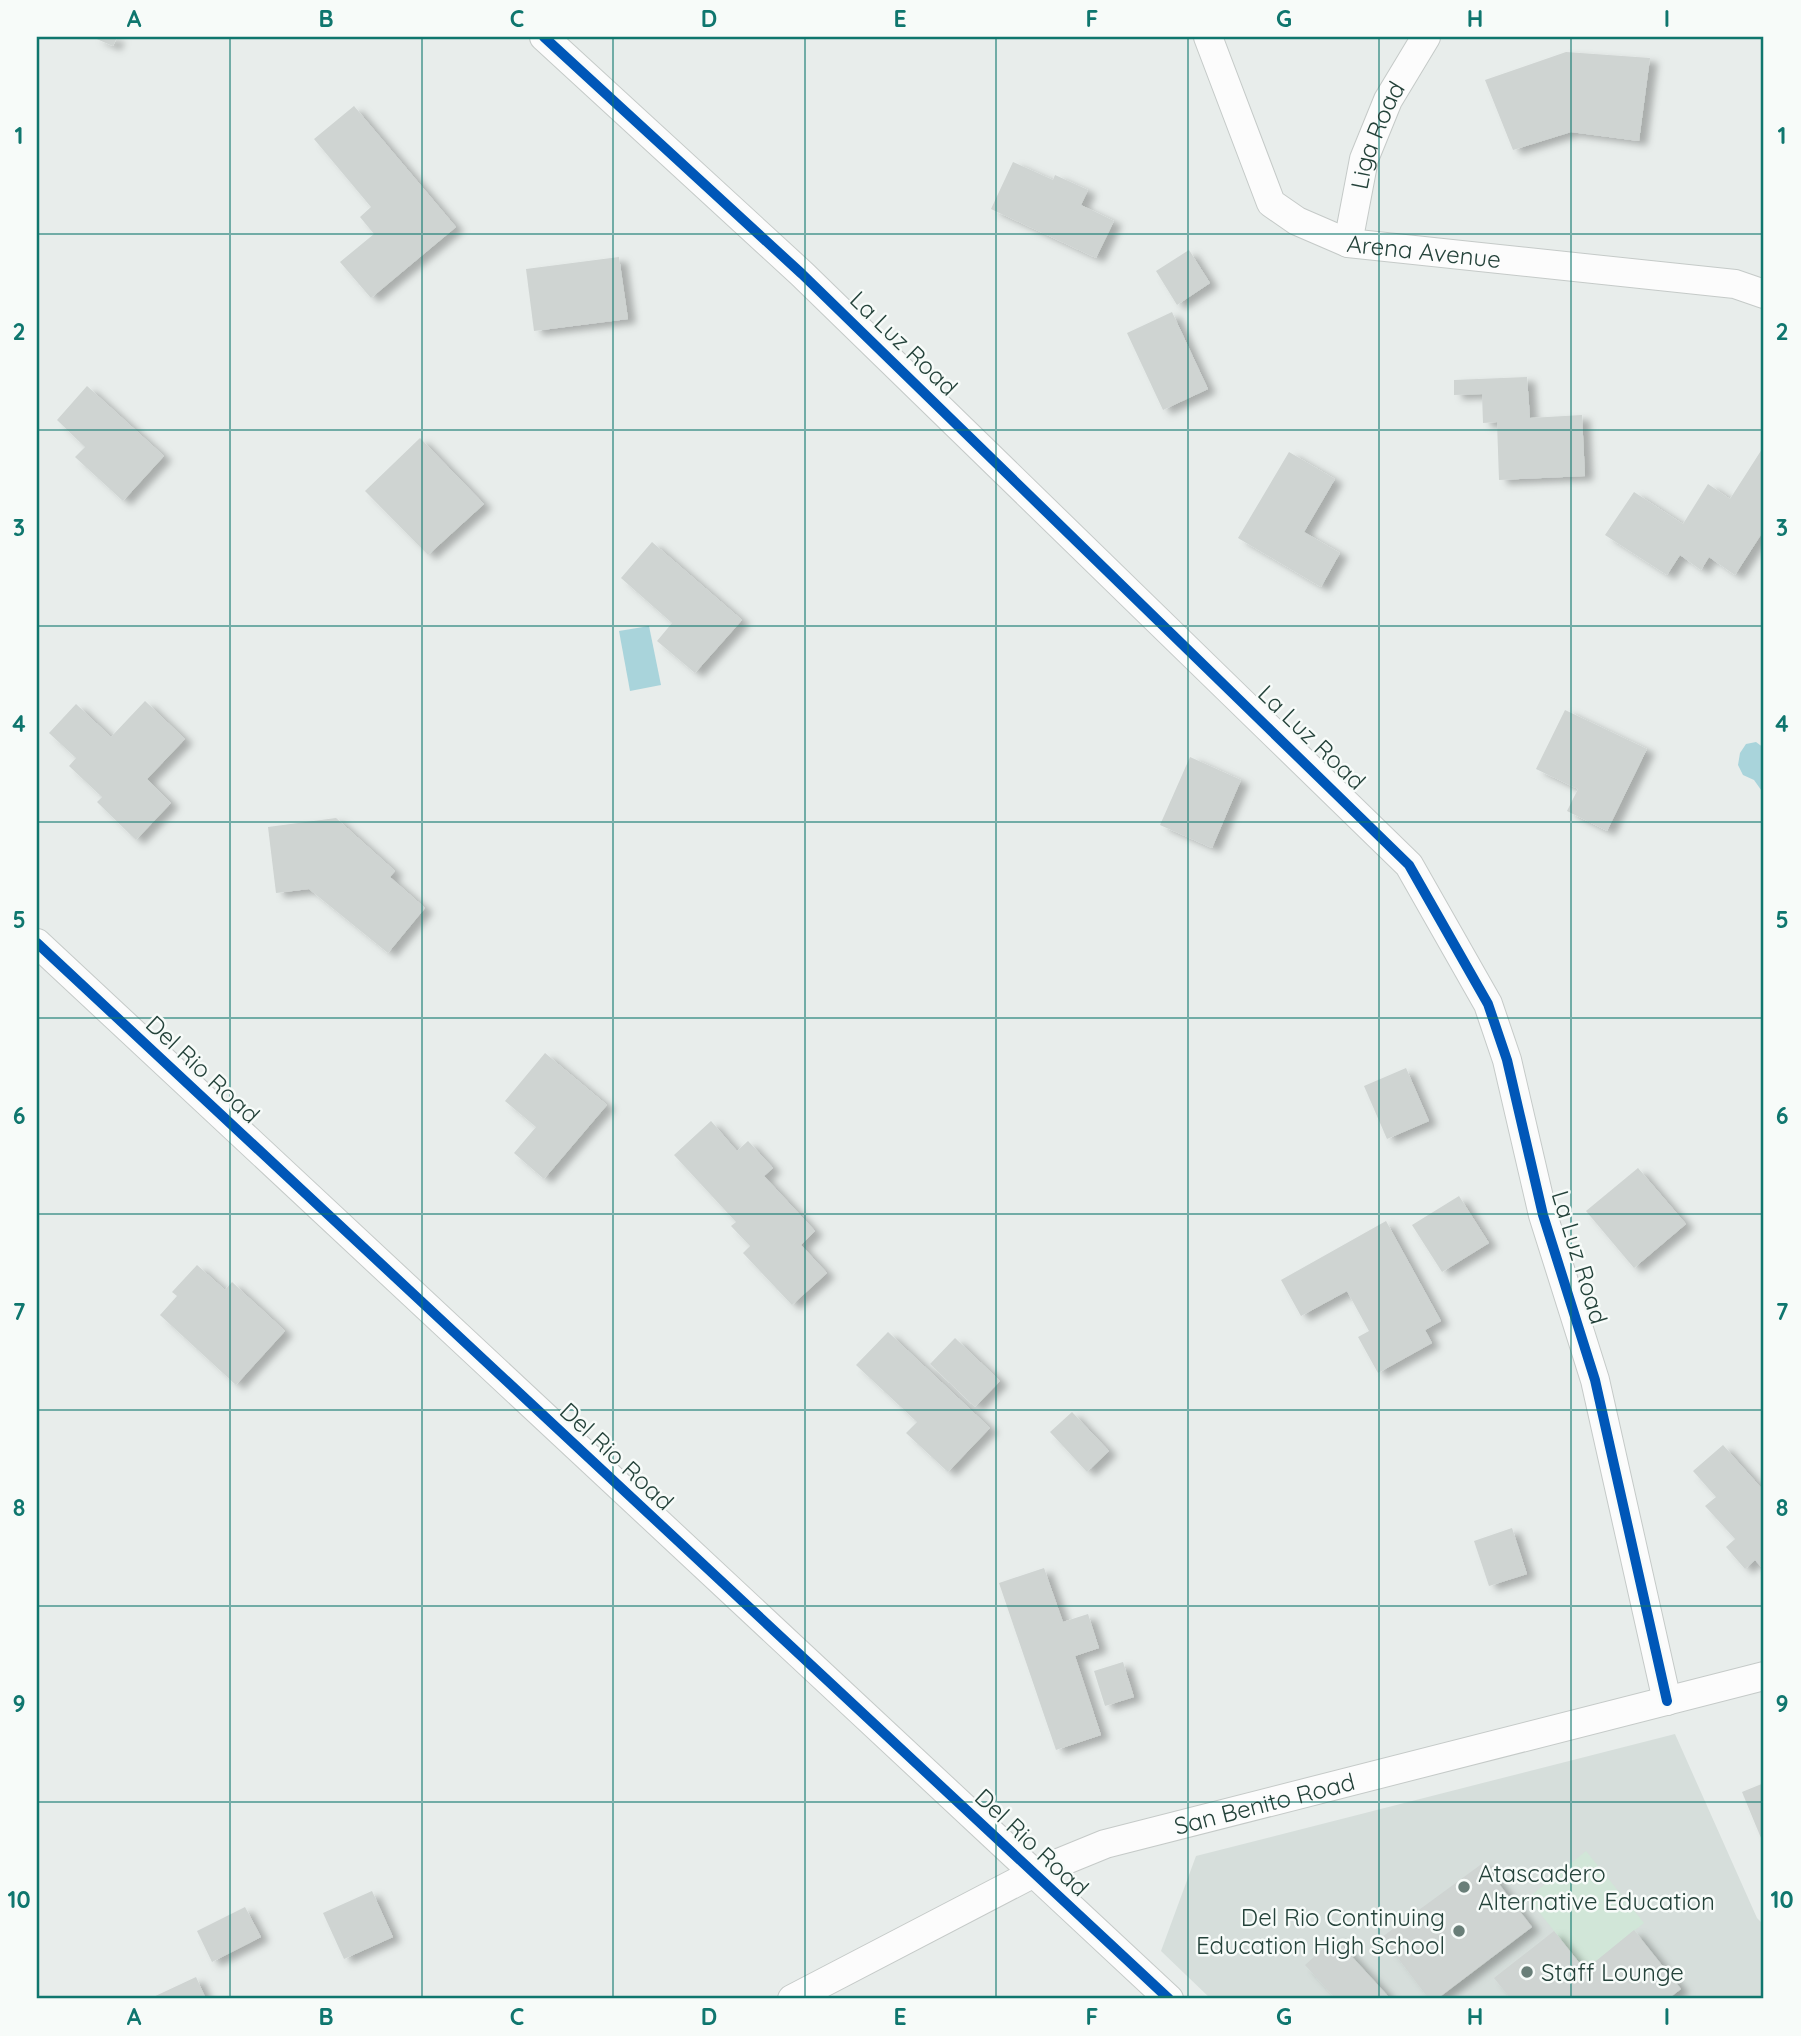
<svg xmlns="http://www.w3.org/2000/svg" width="1801" height="2036" viewBox="0 0 1801 2036" font-family="Quicksand,sans-serif">
  <defs>
    <filter id="shadow"><feDropShadow dx="8" dy="4.5" stdDeviation="3.5" flood-color="#0004"/></filter>
  </defs>
  <rect width="100%" height="100%" fill="#e8edeb"/>
  <path fill="#d6dedb" d="M 1675,1734 L 1757,1918 L 1764,1925 L 1764,1999 L 1211,1999 L 1161,1951 L 1196,1856 Z"/>
  <path fill="#d1e6d8" d="M 1586,1851 L 1644,1923 L 1585,1970 L 1528,1898 Z"/>
  <g fill="#a9d4db">
    <path d="M 649,626 L 661,685 L 630,691 L 619,631 Z"/>
    <path d="M 1756,742 L 1764,748 L 1764,794 L 1754,780 L 1743,775 L 1738,765 L 1740,753 L 1746,744 Z"/>
  </g>
  <g fill="#cfd4d2" filter="url(#shadow)">
    <path d="M 92,37 L 117,37 L 113,46 Z"/>
    <path d="M 1566,52 L 1650,58 L 1639,141 L 1571,132 L 1513,150 L 1485,80 Z"/>
    <path d="M 354,106 L 456,227 L 371,298 L 340,262 L 374,234 L 360,217 L 371,207 L 314,139 Z"/>
    <path d="M 1013,162 L 1053,180 L 1055,175 L 1088,190 L 1081,205 L 1114,221 L 1096,258 L 991,209 Z"/>
    <path d="M 1189,250 L 1210,283 L 1177,305 L 1156,271 Z"/>
    <path d="M 619,257 L 628,319 L 534,331 L 526,269 Z"/>
    <path d="M 1172,312 L 1208,389 L 1163,410 L 1127,333 Z"/>
    <path d="M 1527,377 L 1530,418 L 1582,415 L 1585,476 L 1499,480 L 1497,422 L 1483,423 L 1482,394 L 1454,395 L 1454,380 Z"/>
    <path d="M 87,386 L 164,456 L 123,501 L 75,457 L 85,447 L 57,420 Z"/>
    <path d="M 420,438 L 484,504 L 428,555 L 365,491 Z"/>
    <path d="M 1764,446 L 1764,530 L 1735,575 L 1709,557 L 1701,570 L 1680,555 L 1667,575 L 1605,535 L 1634,492 L 1683,524 L 1708,484 L 1730,499 Z"/>
    <path d="M 1289,452 L 1335,479 L 1304,532 L 1340,553 L 1321,587 L 1238,538 Z"/>
    <path d="M 652,542 L 742,620 L 695,673 L 657,641 L 672,623 L 621,578 Z"/>
    <path d="M 145,701 L 185,739 L 147,779 L 171,803 L 136,840 L 97,802 L 102,797 L 69,766 L 76,758 L 49,733 L 76,704 L 111,737 Z"/>
    <path d="M 1565,710 L 1647,749 L 1607,831 L 1567,811 L 1578,789 L 1536,769 Z"/>
    <path d="M 1190,757 L 1241,780 L 1212,848 L 1160,825 Z"/>
    <path d="M 336,818 L 395,871 L 390,877 L 425,908 L 388,953 L 309,889 L 276,893 L 268,827 Z"/>
    <path d="M 545,1053 L 607,1105 L 544,1179 L 514,1153 L 536,1127 L 505,1101 Z"/>
    <path d="M 1406,1068 L 1429,1121 L 1387,1139 L 1364,1086 Z"/>
    <path d="M 711,1121 L 737,1151 L 748,1141 L 773,1168 L 764,1176 L 815,1231 L 801,1245 L 827,1273 L 792,1305 L 743,1253 L 750,1246 L 731,1226 L 736,1222 L 674,1155 Z"/>
    <path d="M 1638,1168 L 1686,1224 L 1634,1268 L 1586,1211 Z"/>
    <path d="M 1459,1196 L 1489,1243 L 1442,1272 L 1412,1225 Z"/>
    <path d="M 1386,1221 L 1441,1321 L 1425,1330 L 1432,1343 L 1378,1373 L 1358,1337 L 1369,1331 L 1347,1291 L 1301,1316 L 1281,1280 Z"/>
    <path d="M 197,1265 L 225,1290 L 232,1282 L 285,1331 L 236,1385 L 160,1315 L 177,1296 L 172,1292 Z"/>
    <path d="M 888,1332 L 990,1428 L 948,1472 L 906,1433 L 917,1422 L 856,1365 Z"/>
    <path d="M 955,1338 L 1000,1381 L 975,1407 L 930,1364 Z"/>
    <path d="M 1072,1412 L 1109,1451 L 1087,1472 L 1050,1432 Z"/>
    <path d="M 1723,1445 L 1764,1491 L 1764,1570 L 1755,1560 L 1745,1569 L 1726,1547 L 1735,1539 L 1705,1506 L 1716,1497 L 1693,1471 Z"/>
    <path d="M 1512,1528 L 1527,1574 L 1489,1586 L 1474,1541 Z"/>
    <path d="M 1044,1568 L 1063,1622 L 1088,1614 L 1099,1648 L 1075,1656 L 1101,1735 L 1056,1750 L 999,1583 Z"/>
    <path d="M 1123,1662 L 1134,1697 L 1105,1706 L 1094,1671 Z"/>
    <path d="M 1764,1783 L 1764,1836 L 1761,1838 L 1742,1792 Z"/>
    <path d="M 1483,1863 L 1532,1927 L 1437,1999 L 1429,1999 L 1382,1937 Z"/>
    <path d="M 372,1891 L 393,1937 L 344,1959 L 323,1913 Z"/>
    <path d="M 245,1907 L 261,1937 L 212,1962 L 197,1931 Z"/>
    <path d="M 1634,1930 L 1681,1989 L 1668,1999 L 1511,1999 L 1494,1978 L 1554,1931 L 1585,1970 Z"/>
    <path d="M 1335,1938 L 1388,1996 L 1384,1999 L 1336,1999 L 1305,1965 Z"/>
    <path d="M 196,1977 L 206,1999 L 149,1999 Z"/>
  </g>
  <g fill="none" stroke-linecap="round" stroke-linejoin="round">
    <g stroke="#c5cac8" stroke-width="30">
      <g id="street">
        <path d="M 544,37 L 802,274 L 1409,865 L 1488,1004 L 1507,1060 L 1543,1215 L 1595,1380 L 1667,1701"/>
        <path id="s1" d="M 1208,37 L 1271,203 L 1297,221 L 1348,243 L 1735,284 L 1764,294"/>
        <path id="s2" d="M 1348,243 L 1364,159 L 1388,100 L 1426,37"/>
        <path d="M 37,943 L 1169,1999"/>
        <path id="s3" d="M 792,1999 L 1034,1873 L 1105,1844 L 1764,1676"/>
      </g>
    </g>
    <use href="#street" stroke="#fcfcfc" stroke-width="28"/>
    <g stroke="#f7fbf9" stroke-width="15">
      <g id="cycleway">
        <path d="M 544,37 L 802,274 L 1409,865 L 1488,1004 L 1507,1060 L 1543,1215 L 1595,1380 L 1667,1701"/>
        <path d="M 37,943 L 1169,1999"/>
      </g>
    </g>
    <use href="#cycleway" stroke="#0057b8" stroke-width="10"/>
  </g>
  <path fill="none" stroke="#0f766e" stroke-width="2" stroke-opacity="0.55" d="M 230,37 L 230,1999M 422,37 L 422,1999M 613,37 L 613,1999M 805,37 L 805,1999M 996,37 L 996,1999M 1188,37 L 1188,1999M 1379,37 L 1379,1999M 1571,37 L 1571,1999M 37,234 L 1764,234M 37,430 L 1764,430M 37,626 L 1764,626M 37,822 L 1764,822M 37,1018 L 1764,1018M 37,1214 L 1764,1214M 37,1410 L 1764,1410M 37,1606 L 1764,1606M 37,1802 L 1764,1802"/>
  <g fill="#697e78" stroke="#f7fbf9" stroke-width="2.5">
    <circle cx="1464" cy="1887" r="7"/>
    <circle cx="1459" cy="1931" r="7"/>
    <circle cx="1527" cy="1972" r="7"/>
  </g>
  <g text-anchor="middle" dominant-baseline="central" stroke-width="5" stroke-linejoin="round" paint-order="stroke">
    <g font-size="24" fill="#24423a" stroke="#f7fbf9">
      <text stroke="none"><textPath href="#s2" startOffset="112">Liga Road</textPath></text>
      <text stroke="none"><textPath href="#s1" startOffset="341">Arena Avenue</textPath></text>
      <text transform="translate(904 343) rotate(44)">La Luz Road</text>
      <text transform="translate(1312 737) rotate(44)">La Luz Road</text>
      <text transform="translate(203 1069) rotate(43)">Del Rio Road</text>
      <text transform="translate(1580 1257) rotate(73)">La Luz Road</text>
      <text transform="translate(617 1456) rotate(43)">Del Rio Road</text>
      <text stroke="none"><textPath href="#s3" startOffset="514">San Benito Road</textPath></text>
      <text transform="translate(1032 1842) rotate(43)">Del Rio Road</text>
    </g>
    <g font-size="24" fill="#24423a" stroke="#f7fbf9" text-anchor="start">
      <text x="1478" y="1873">Atascadero<tspan x="1478" dy="28">Alternative Education</tspan></text>
      <text x="1445" y="1917" text-anchor="end">Del Rio Continuing<tspan x="1445" dy="28">Education High School</tspan></text>
      <text x="1541" y="1972">Staff Lounge</text>
    </g>
  </g>
  <rect width="1801" height="2036" fill="none" stroke="#f7fbf9" stroke-width="77"/>
  <rect x="38" y="38" width="1724" height="1959" fill="none" stroke="#0f766e" stroke-width="2.5"/>
  <g font-size="23" text-anchor="middle" font-weight="bold" fill="#0f766e">
    <text x="134" y="27">A</text>
    <text x="326" y="27">B</text>
    <text x="517" y="27">C</text>
    <text x="709" y="27">D</text>
    <text x="900" y="27">E</text>
    <text x="1092" y="27">F</text>
    <text x="1284" y="27">G</text>
    <text x="1475" y="27">H</text>
    <text x="1667" y="27">I</text>
    <text x="19" y="144">1</text>
    <text x="1782" y="144">1</text>
    <text x="19" y="340">2</text>
    <text x="1782" y="340">2</text>
    <text x="19" y="536">3</text>
    <text x="1782" y="536">3</text>
    <text x="19" y="732">4</text>
    <text x="1782" y="732">4</text>
    <text x="19" y="928">5</text>
    <text x="1782" y="928">5</text>
    <text x="19" y="1124">6</text>
    <text x="1782" y="1124">6</text>
    <text x="19" y="1320">7</text>
    <text x="1782" y="1320">7</text>
    <text x="19" y="1516">8</text>
    <text x="1782" y="1516">8</text>
    <text x="19" y="1712">9</text>
    <text x="1782" y="1712">9</text>
    <text x="19" y="1908">10</text>
    <text x="1782" y="1908">10</text>
    <text x="134" y="2025">A</text>
    <text x="326" y="2025">B</text>
    <text x="517" y="2025">C</text>
    <text x="709" y="2025">D</text>
    <text x="900" y="2025">E</text>
    <text x="1092" y="2025">F</text>
    <text x="1284" y="2025">G</text>
    <text x="1475" y="2025">H</text>
    <text x="1667" y="2025">I</text>
  </g>
</svg>
